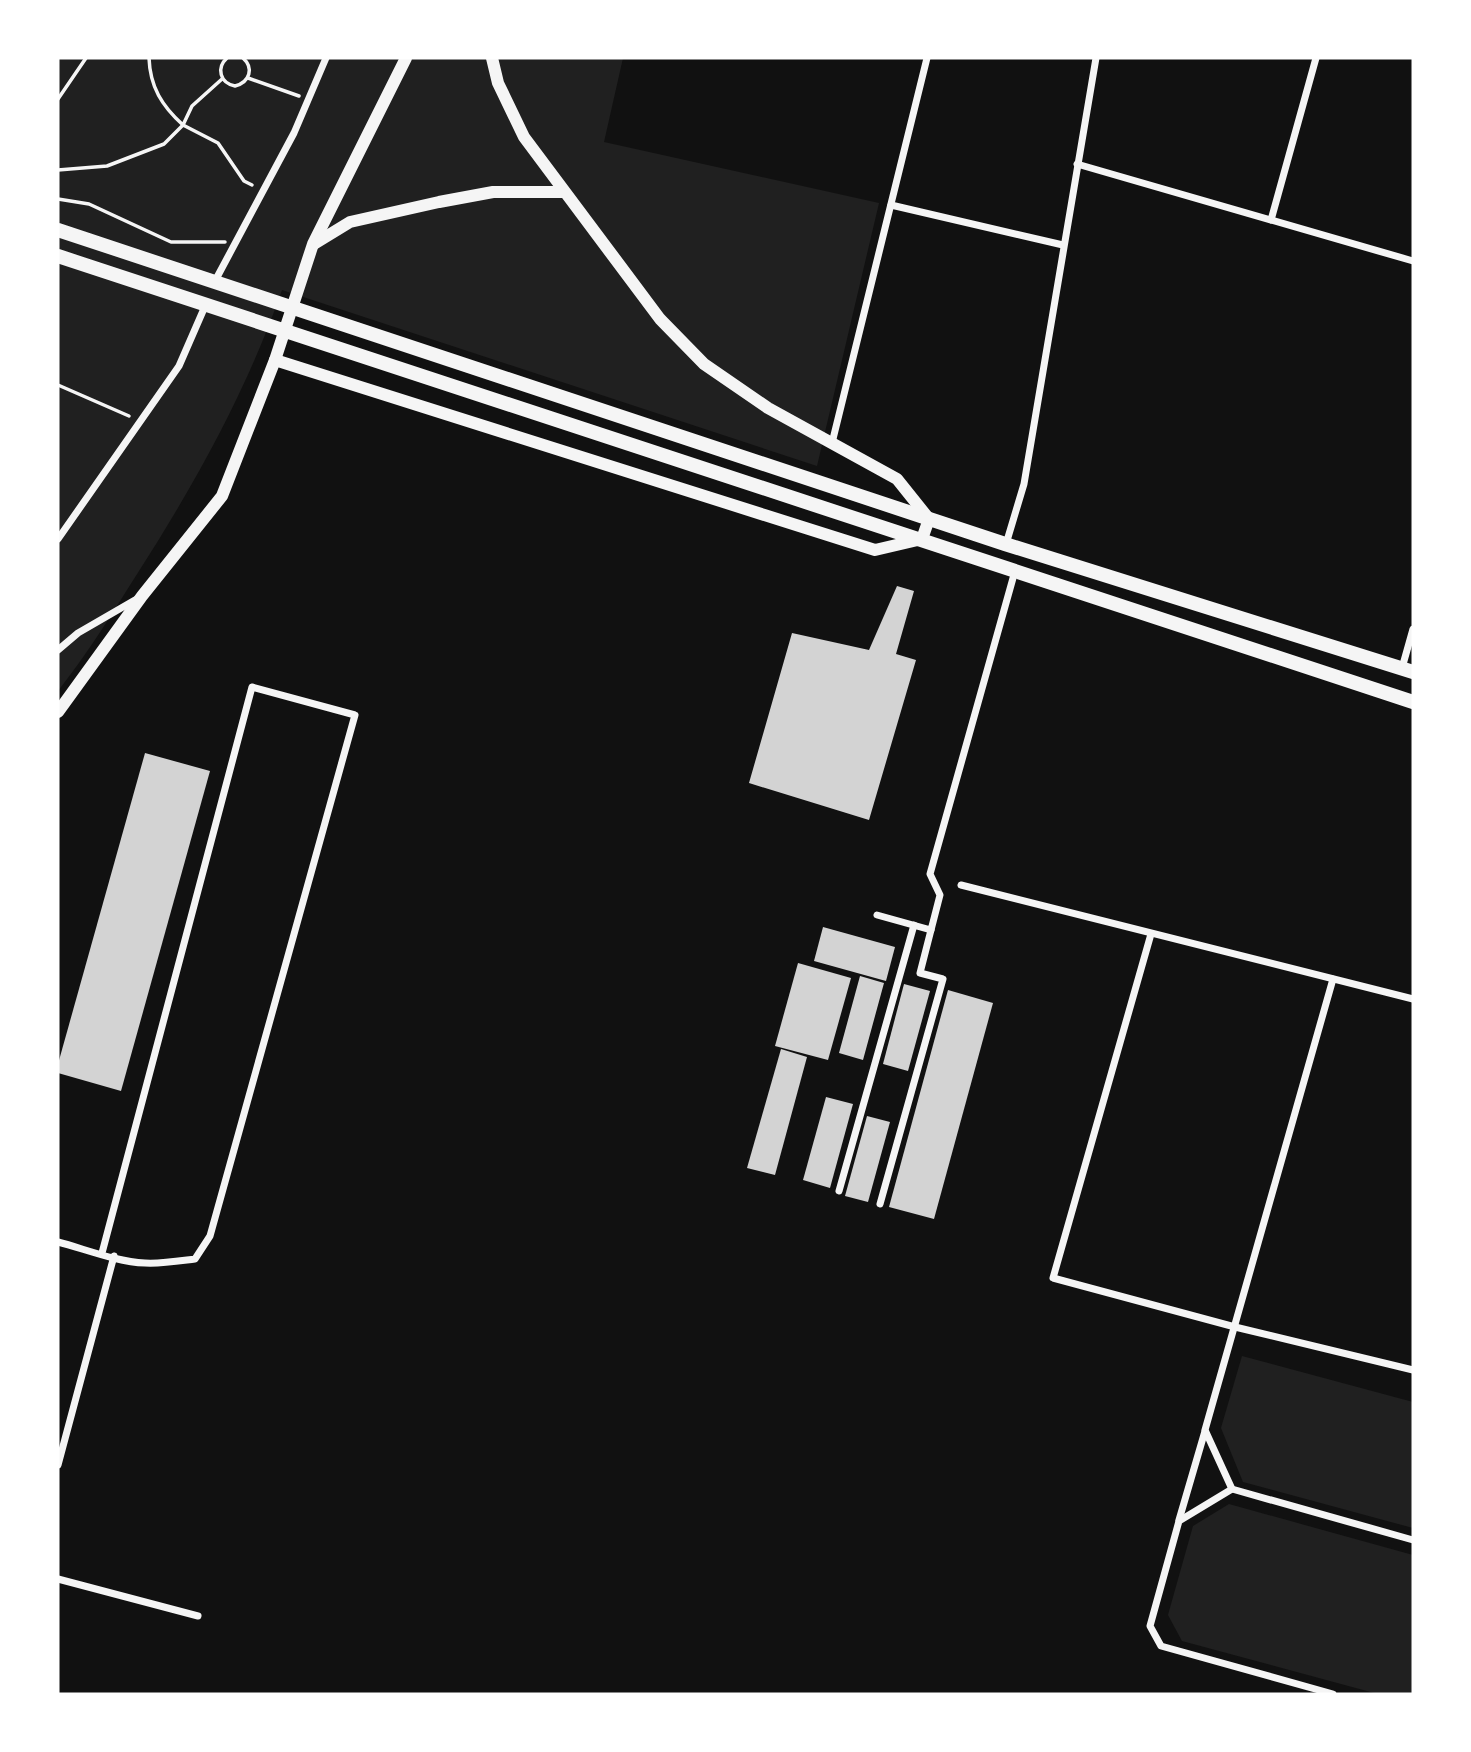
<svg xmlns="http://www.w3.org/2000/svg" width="1471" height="1752" viewBox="0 0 1471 1752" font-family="'Sofia Sans Condensed',sans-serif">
  <rect width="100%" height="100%" fill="#111"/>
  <g fill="#202020">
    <path d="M 58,58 L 623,58 L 604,142 L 879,203 L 817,466 L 282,290 C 247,390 196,482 139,571 C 113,612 88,653 58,691 Z"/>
    <path d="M 1242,1356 L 1413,1402 L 1413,1528 L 1243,1482 L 1221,1428 Z"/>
    <path d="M 1229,1504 L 1413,1555 L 1413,1694 L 1378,1694 L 1182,1641 L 1168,1615 L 1193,1526 Z"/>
  </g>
  <g fill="#d3d3d3">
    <path d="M 897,586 L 914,591 L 896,654 L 916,660 L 869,820 L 749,783 L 792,633 L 869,650 Z"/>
    <path d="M 145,753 L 210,771 L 121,1091 L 58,1073 L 58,1064 Z"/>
    <path d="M 823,927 L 895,947 L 886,981 L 814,961 Z"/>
    <path d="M 798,963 L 851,978 L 828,1060 L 775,1046 Z"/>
    <path d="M 860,976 L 884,983 L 863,1060 L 839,1053 Z"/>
    <path d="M 904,984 L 930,991 L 908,1071 L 883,1064 Z"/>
    <path d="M 948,990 L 993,1003 L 934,1219 L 889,1207 Z"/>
    <path d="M 781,1049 L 807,1057 L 775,1175 L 747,1168 Z"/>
    <path d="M 826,1097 L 853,1104 L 830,1188 L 803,1180 Z"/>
    <path d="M 867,1116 L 890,1122 L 868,1202 L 845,1196 Z"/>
  </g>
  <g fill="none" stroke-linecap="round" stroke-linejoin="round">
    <g stroke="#f5f5f5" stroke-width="3.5">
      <path d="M 149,58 C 150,87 162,106 183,125 L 192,106 L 222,79"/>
      <path d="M 227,58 C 216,68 220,83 235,86 C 250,82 254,68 243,58"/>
      <path d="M 248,78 L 299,96"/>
      <path d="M 58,99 L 86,58"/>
      <path d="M 58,170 L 107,166 L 164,144 L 183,125 L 218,143 L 244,181 L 252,185"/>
      <path d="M 58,199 L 89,204 L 171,242 L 225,242"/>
      <path d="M 58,385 L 129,416"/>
    </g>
    <g stroke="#f5f5f5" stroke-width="7">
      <path d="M 1077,164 L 1413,261"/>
      <path d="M 891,205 L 1063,245"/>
      <path d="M 1271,220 L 1316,58"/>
      <path d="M 215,281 L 294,133 L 326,58"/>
      <path d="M 832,443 L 927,58"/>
      <path d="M 58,539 L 179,366 L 206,304"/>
      <path d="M 1006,544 L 1024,484 L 1096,58"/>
      <path d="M 58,650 L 78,633 L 135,600"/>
      <path d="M 1402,668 L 1413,629"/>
      <path d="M 961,885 L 1413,999"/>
      <path d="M 877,915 L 931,930 L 940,895 L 930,874 L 1015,571"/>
      <path d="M 1151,934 L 1053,1278 L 1235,1327 L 1413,1370"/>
      <path d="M 1333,979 L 1205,1430 L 1232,1489 L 1413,1540"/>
      <path d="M 839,1191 L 914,925"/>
      <path d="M 880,1204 L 943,979 L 920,973 L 931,930"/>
      <path d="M 58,1242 C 85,1249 117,1262 145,1263 C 161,1264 179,1261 195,1259 L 210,1236 L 355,715 L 252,687 L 102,1253"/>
      <path d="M 58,1465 L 114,1256"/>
      <path d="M 1232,1489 L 1179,1521 L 1150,1626 L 1161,1646 L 1333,1694"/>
      <path d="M 1179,1520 L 1205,1431"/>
      <path d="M 58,1579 L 198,1616"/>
    </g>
    <g stroke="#f5f5f5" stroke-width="12">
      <path d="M 314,244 L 350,222 L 439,202 L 493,192 L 563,192"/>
      <path d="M 275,360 L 875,550 L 922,539 L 929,519 L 897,479 L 768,408 L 704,364 L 660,319 L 524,137 L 498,83 L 492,58"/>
      <path d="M 58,712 L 142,596 L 222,496 L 275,360 L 313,244 L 406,58"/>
    </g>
    <g stroke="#f5f5f5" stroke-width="14">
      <path d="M 58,230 L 1005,544 L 1413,672"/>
      <path d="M 58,256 L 1413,702"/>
    </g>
  </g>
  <rect width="1471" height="1752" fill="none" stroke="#ffffff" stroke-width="119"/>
</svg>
